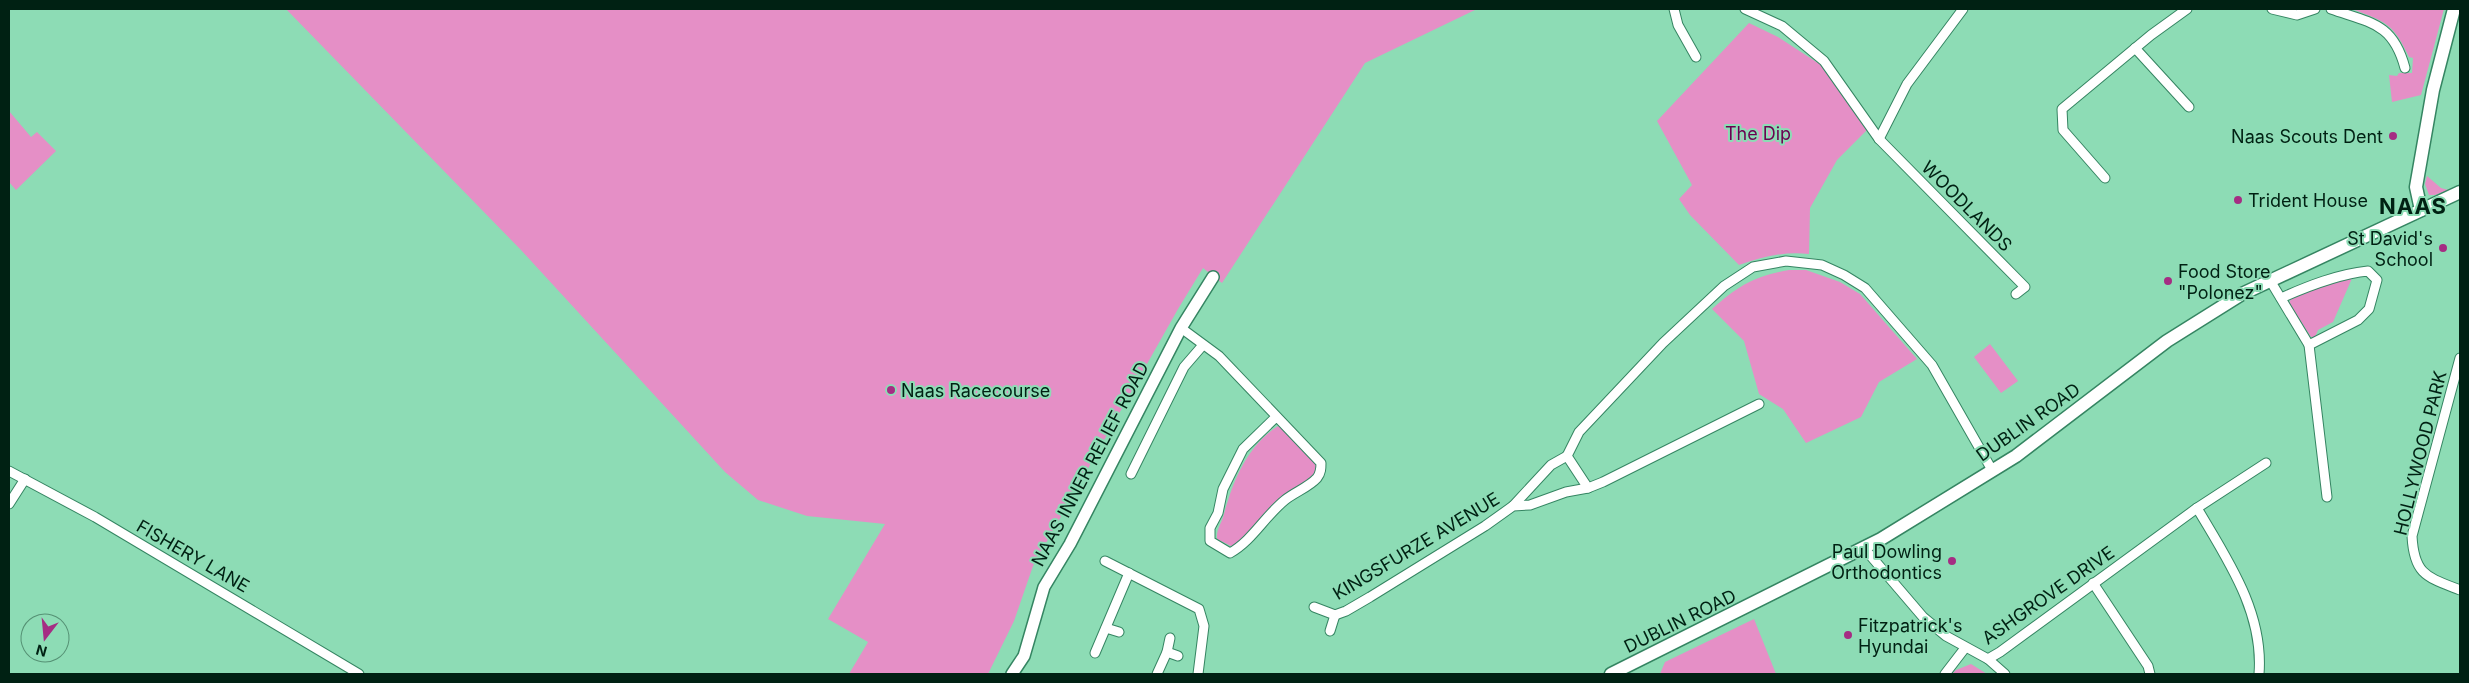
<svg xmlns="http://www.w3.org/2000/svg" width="2469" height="683" viewBox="0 0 2469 683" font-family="Inter,sans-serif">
  <rect width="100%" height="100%" fill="#8ddcb5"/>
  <g fill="#e58fc6">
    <path d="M 286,9 L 1477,9 L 1365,63 L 1222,283 L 1203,268 L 1178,309 L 1033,566 L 1014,621 L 988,674 L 849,674 L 868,642 L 828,619 L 885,524 L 807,516 L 758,500 L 725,472 L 521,250 Z"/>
    <path d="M 2352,9 L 2444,9 L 2421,95 L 2392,102 L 2389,75 L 2397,76 L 2399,73 L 2412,73 L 2413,58 L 2409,57 C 2393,23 2386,22 2352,9 Z"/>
    <path d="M 1749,23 L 1778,37 L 1821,65 L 1867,130 L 1837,160 L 1810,208 L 1809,254 C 1785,251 1762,257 1739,265 L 1690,215 L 1679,199 L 1692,185 L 1657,121 Z"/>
    <path d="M 9,111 L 31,137 L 37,132 L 56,151 L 16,190 L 9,182 Z"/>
    <path d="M 2427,176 L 2441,188 L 2448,190 L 2435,195 L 2429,195 L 2425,184 Z"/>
    <path d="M 1789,270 L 1806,270 L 1840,282 L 1860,294 L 1917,359 L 1879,382 L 1861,417 L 1806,443 L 1783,409 L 1759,394 L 1744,341 L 1712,309 C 1738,286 1754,276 1789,270 Z"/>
    <path d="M 2353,276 L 2333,322 L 2318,330 L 2315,337 L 2311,337 L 2289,303 L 2293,295 Z"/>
    <path d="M 1990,344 L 2018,381 L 2001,393 L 1974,357 Z"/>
    <path d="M 1278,426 L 1284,430 L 1318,466 L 1315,475 L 1275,505 L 1252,528 L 1242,543 L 1233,547 L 1217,539 C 1216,529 1222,523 1224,514 C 1233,481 1247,446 1278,426 Z"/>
    <path d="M 1754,619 L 1776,674 L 1660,674 L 1665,662 Z"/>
    <path d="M 1971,664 L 1987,674 L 1952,674 L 1956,670 Z"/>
  </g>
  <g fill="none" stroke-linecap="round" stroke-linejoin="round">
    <g stroke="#358562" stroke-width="11">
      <g id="minor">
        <path d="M 1674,9 L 1678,25 L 1696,57"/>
        <path d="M 1745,9 L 1782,26 L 1824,61 L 1879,139 L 2025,287 L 2016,294"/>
        <path d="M 2272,9 L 2297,15 L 2315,9"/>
        <path d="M 2331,9 C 2371,23 2393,23 2405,68"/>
        <path d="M 2135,48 L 2189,107"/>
        <path d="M 1879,139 L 1907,84 L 1963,9"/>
        <path d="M 2105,178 L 2063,130 L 2062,109 L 2151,35 L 2187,9"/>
        <path d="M 2271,282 L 2309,345 L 2327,497"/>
        <path d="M 2281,298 C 2308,286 2338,274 2368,271 L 2377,280 L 2369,309 L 2358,320 L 2309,345"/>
        <path d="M 1181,328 L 1219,356 L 1321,463 C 1321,468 1321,473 1317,478 C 1309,487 1295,492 1285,500 C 1265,516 1252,541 1230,553 L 1210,541 L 1210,528 L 1218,513 L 1223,489 L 1243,449 L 1276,417"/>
        <path d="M 2460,358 L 2412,536 C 2414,575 2427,577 2460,590"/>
        <path d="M 1759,404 L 1603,482 L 1588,488 L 1567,456 L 1579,432 L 1663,343 L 1724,286 L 1753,267 L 1786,261 L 1822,265 L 1844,275 L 1865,288 L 1932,365 L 1992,470"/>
        <path d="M 9,471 L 95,517 L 359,674"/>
        <path d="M 1131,474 L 1184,367 L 1203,345"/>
        <path d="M 9,504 L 25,479"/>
        <path d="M 1513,506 L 1551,465 L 1567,456"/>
        <path d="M 2197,508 C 2227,559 2264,612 2259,674"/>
        <path d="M 1864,548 L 1923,617 L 1946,636 L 1988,659 L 2005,674"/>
        <path d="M 1105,561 L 1199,609 L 1204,626 L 1198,674"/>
        <path d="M 2093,583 L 2148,666 L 2150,674"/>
        <path d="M 1314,607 L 1335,615 L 1330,631"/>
        <path d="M 1335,615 L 1346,611 L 1370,597 L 1485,526 L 1513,506 L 1530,505 L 1566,492 L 1588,488"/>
        <path d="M 1106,628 L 1119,632"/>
        <path d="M 1167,652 L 1178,656"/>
        <path d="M 1095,653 L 1129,573"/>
        <path d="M 1988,659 L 2000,652 L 2197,508 L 2266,463"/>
        <path d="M 1157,674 L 1167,652 L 1170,638"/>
        <path d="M 1945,674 L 1965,648"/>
      </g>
    </g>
    <g stroke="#358562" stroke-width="14">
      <path id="tertiary" d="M 1012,674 L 1024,656 L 1044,587 L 1070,544 L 1181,328 L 1213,277"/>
    </g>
    <g stroke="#358562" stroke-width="15">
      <g id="secondary">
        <path d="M 2421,210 L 2416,187 L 2433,90 L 2454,9"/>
        <path d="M 1611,674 L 1881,539 L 2016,456 L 2167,341 L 2242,294 L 2460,192"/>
      </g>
    </g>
    <use href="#minor" stroke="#fff" stroke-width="9"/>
    <use href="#tertiary" stroke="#fff" stroke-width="11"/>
    <use href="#secondary" stroke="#fff" stroke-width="12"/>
  </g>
  <g fill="#a52d83" stroke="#8ddcb5" stroke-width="2">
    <circle cx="2393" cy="136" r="5"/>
    <circle cx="2238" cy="200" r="5"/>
    <circle cx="2443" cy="248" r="5"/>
    <circle cx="2168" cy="281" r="5"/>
    <circle cx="891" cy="390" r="5"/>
    <circle cx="1952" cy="561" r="5"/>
    <circle cx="1848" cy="635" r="5"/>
  </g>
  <g text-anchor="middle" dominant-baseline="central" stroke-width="4" stroke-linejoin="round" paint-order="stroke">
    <g font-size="18" fill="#6b0051" stroke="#8ddcb5">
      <text x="1758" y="133">The Dip</text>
    </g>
    <g font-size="18" fill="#002113" stroke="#8ddcb5" text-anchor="start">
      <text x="2383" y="136" text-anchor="end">Naas Scouts Dent</text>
      <text x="2248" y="200">Trident House</text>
      <text x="2433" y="238" text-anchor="end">St David's<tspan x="2433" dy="21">School</tspan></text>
      <text x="2178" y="271">Food Store<tspan x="2178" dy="21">"Polonez"</tspan></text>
      <text x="901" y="390">Naas Racecourse</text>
      <text x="1942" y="551" text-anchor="end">Paul Dowling<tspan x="1942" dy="21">Orthodontics</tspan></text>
      <text x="1858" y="625">Fitzpatrick's<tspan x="1858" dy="21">Hyundai</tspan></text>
    </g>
    <g font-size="18" fill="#002113" stroke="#8ddcb5">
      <text transform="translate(1967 206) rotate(45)">WOODLANDS</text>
      <text transform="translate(2028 422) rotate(-35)">DUBLIN ROAD</text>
      <text transform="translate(2420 453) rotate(-76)">HOLLYWOOD PARK</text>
      <text transform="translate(1090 464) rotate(-62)">NAAS INNER RELIEF ROAD</text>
      <text transform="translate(1416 546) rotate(-31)">KINGSFURZE AVENUE</text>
      <text transform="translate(193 556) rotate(30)">FISHERY LANE</text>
      <text transform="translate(2048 595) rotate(-35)">ASHGROVE DRIVE</text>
      <text transform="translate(1680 621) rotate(-26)">DUBLIN ROAD</text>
    </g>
    <g font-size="22" font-weight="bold" letter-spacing="1" fill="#002113" stroke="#8ddcb5">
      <text x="2413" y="206">NAAS</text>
    </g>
  </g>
  <rect width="2469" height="683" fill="none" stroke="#002113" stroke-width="20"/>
  <g transform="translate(45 638) rotate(196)"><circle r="24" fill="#8ddcb5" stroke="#559174"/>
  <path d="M0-4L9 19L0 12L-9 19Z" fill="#a52d83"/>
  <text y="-8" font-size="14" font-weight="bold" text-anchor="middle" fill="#002113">N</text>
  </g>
</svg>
